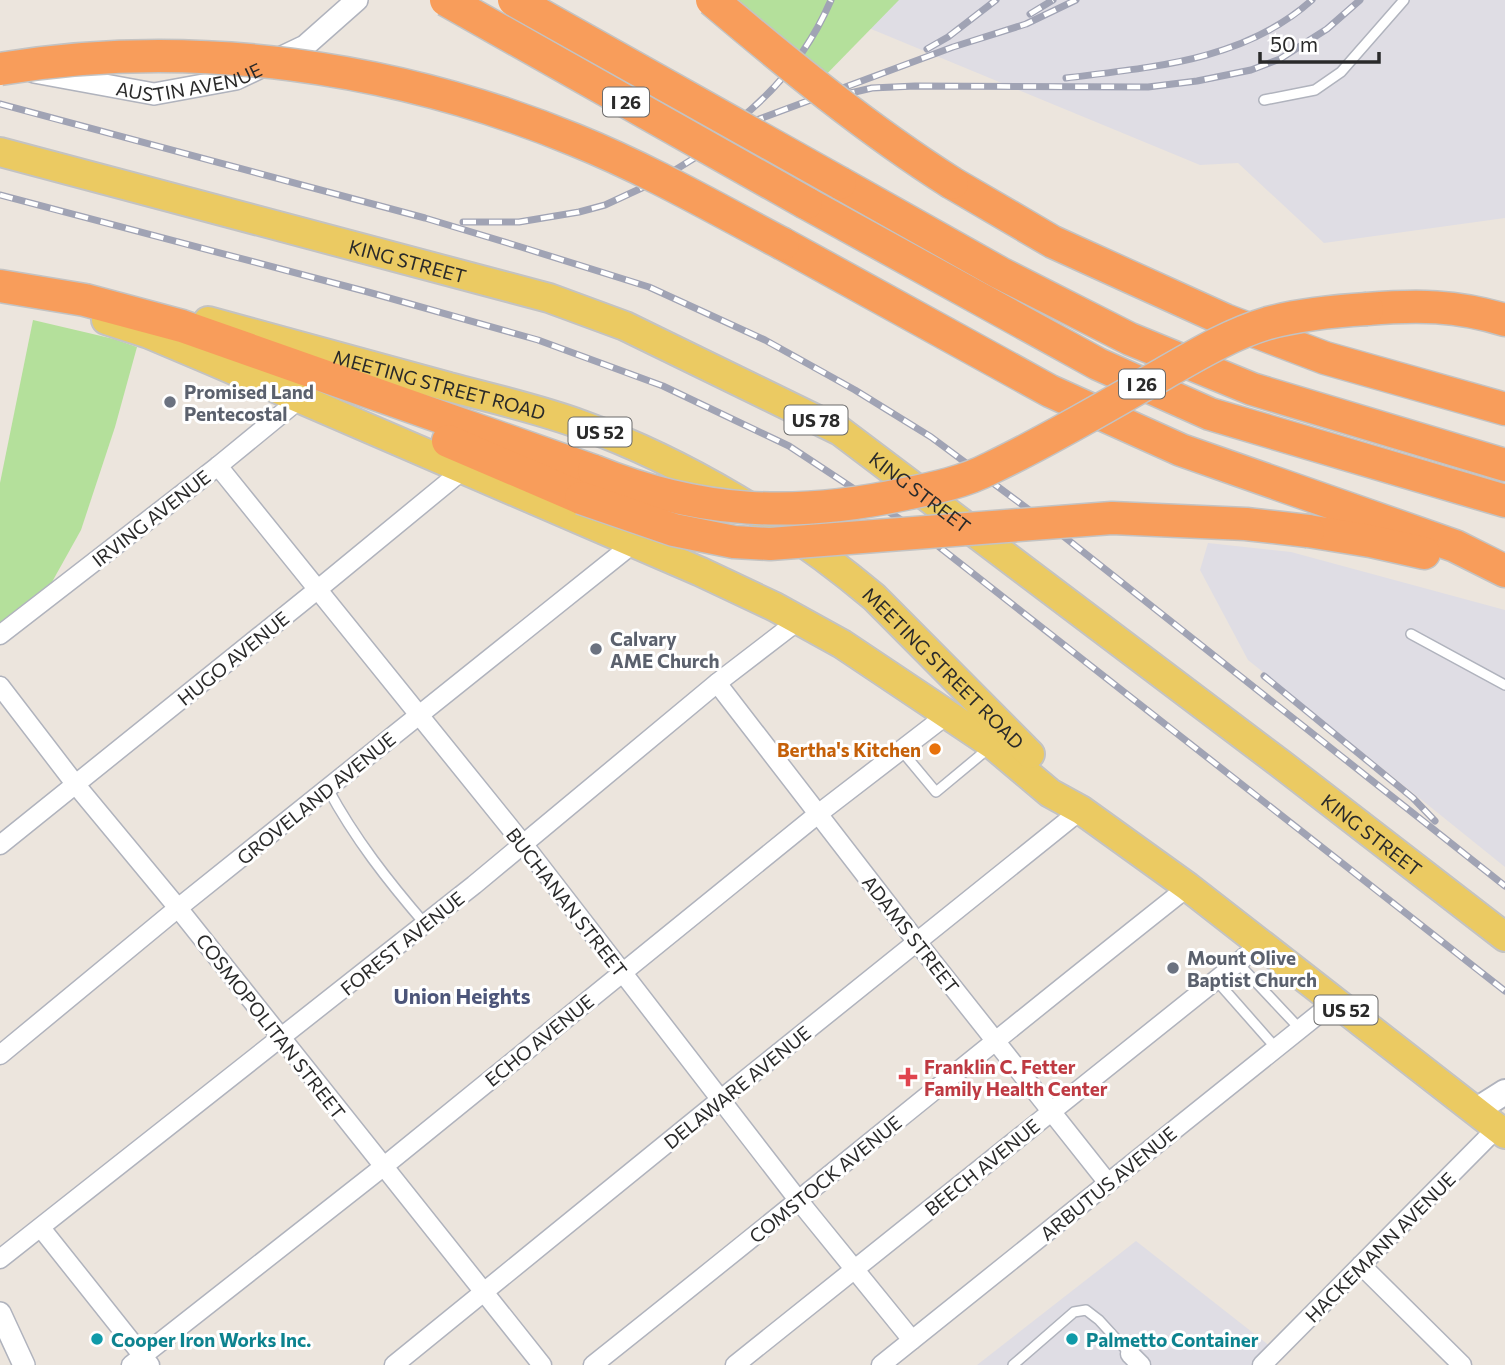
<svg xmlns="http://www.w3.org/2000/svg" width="1505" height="1365" viewBox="0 0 1505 1365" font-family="Commissioner,sans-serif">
  <rect width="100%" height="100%" fill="#ece5dd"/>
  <g fill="#dfdde4">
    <path d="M 801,0 L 1505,0 L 1505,218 L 1324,243 L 1238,163 L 1200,165 Z"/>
    <path d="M 1208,543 L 1291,552 L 1505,610 L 1505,867 L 1248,660 L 1200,570 Z"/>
    <path d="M 1136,1241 L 1276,1351 L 1262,1365 L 977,1365 Z"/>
  </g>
  <g fill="#b4e09b">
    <path d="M 712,0 L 899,0 L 816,85 Z"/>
    <path d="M 33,320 L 114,339 L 137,347 L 115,427 L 81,530 L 52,582 L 0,624 L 0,483 Z"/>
  </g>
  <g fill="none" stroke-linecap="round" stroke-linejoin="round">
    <g stroke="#b0b3bd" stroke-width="12">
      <g id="service">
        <path d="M 1264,100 L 1315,90 L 1341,72 L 1404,0"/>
        <path d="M 1411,634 L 1505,685"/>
        <path d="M 901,750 L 936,792 L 989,748"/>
        <path d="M 328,789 C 355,839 388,881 425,924"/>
        <path d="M 1237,962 L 1300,1029"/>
        <path d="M 1216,980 L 1276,1048"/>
        <path d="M 1013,1365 L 1074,1312 L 1086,1310 L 1099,1320 L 1130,1354"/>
      </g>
    </g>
    <g stroke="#b0b3bd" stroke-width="21">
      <g id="minor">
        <path d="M 218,466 L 524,845 L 799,1201 L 912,1340"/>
        <path d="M 0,635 L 218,466 L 301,398"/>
        <path d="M 717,683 L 917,942 L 1108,1183"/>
        <path d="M 0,686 L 76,785 L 178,908 L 542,1365"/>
        <path d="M 0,845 L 317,590 L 463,470"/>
        <path d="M 0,1055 L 178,908 L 634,543"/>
        <path d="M 41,1228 L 150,1365"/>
        <path d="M 0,1259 L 474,885 L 717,683 L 799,620"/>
        <path d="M 1361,1265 L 1462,1365"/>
        <path d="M 1130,1354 L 1141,1365"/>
        <path d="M 131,1365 L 383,1167 L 818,814 L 948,714"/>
        <path d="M 394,1365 L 720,1100 L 1081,810"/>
        <path d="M 593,1365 C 792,1207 988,1045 1188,887"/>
        <path d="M 735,1365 L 1261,944"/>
        <path d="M 881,1365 L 1335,1001"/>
        <path d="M 1262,1365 L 1497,1128"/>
      </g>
    </g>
    <g stroke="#b0b3bd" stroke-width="24">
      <g id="tertiary">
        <path id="s1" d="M 34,72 L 154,94 L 236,79 L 305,46 L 357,0"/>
        <path d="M 0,1313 L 24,1365"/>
      </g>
    </g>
    <g stroke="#b0b3bd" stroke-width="28">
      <path id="secondary" d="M 1475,1111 L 1505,1092"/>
    </g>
    <g stroke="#c3c3c3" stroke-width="32">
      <g id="primary">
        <path id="s2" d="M 0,152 L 549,298 L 625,326 L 840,431 L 1281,764 L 1505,937"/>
        <path d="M 106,320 L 149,334 L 215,362 L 701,572 L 775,607 L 842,644 L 993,745 L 1050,793 L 1081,810 L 1188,887 L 1505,1134"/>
        <path id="s3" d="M 208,321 C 289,343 369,365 449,387 C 494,399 539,409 582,425 C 687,463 788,525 874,597 L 1030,754"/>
      </g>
    </g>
    <g stroke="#c3c3c3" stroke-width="35">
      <g id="motorway">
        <path d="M 840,183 L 1000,273 L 1130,339 L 1252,389 L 1505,465"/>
        <path d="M 952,183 L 1053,242 L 1225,320 L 1325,358 L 1505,409"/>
        <path d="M 806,203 L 1098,364 L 1210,414 L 1505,501"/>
        <path d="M 783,244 L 1050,391 L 1181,450 L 1455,546 L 1505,571"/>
        <path d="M 0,286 L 85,300 L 182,326 L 594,471"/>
        <path d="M 1367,309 C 1417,305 1456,305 1505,320"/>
        <path d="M 448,441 L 581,498"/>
        <path d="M 1308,531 L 1370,541 L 1424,553"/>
      </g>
    </g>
    <use href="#service" stroke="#fff" stroke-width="9"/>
    <use href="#minor" stroke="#fff" stroke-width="18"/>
    <use href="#tertiary" stroke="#fff" stroke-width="21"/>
    <use href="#secondary" stroke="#fff" stroke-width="24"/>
    <use href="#primary" stroke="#ebca62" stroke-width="28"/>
    <use href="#motorway" stroke="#f89d5b" stroke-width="32"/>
    <g stroke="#a0a3b4" stroke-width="7">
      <g id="rail">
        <path d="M 1030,14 L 1053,0"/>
        <path d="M 927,49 L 948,37 L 996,0"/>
        <path d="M 1066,78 C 1152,67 1244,61 1312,0"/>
        <path d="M 842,95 L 872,88 L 915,86 L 1148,87 L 1197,81 L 1251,70 L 1280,59 L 1327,29 L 1360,0"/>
        <path d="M 0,104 L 425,218 L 521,247 L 649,287 L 765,340 L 855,390 L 931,437 L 1048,524 L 1505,886"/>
        <path d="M 735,123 C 777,90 810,49 831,0"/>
        <path d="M 0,195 L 368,292 L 538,340 L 663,386 L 789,446 L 924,535 L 1505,991"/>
        <path d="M 463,222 L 519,222 L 579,212 L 605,205 L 659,180 L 754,121 L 953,47 L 1026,24 L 1076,0"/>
        <path d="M 1264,676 L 1413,798 L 1435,821"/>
      </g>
    </g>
    <use href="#rail" stroke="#fff" stroke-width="4.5" stroke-dasharray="13" stroke-linecap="butt"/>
    <g stroke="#c3c3c3" stroke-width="35" stroke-linecap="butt">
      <g id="motorway-bridge">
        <path d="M 446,0 L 806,203"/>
        <path d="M 514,0 L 840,183"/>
        <path d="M 712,0 C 789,65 867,129 952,183"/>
        <path d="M 0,69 C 193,37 395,66 575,140 C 647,169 715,208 783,244"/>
        <path d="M 594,471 C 700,514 794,518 905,494 C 935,488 964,482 991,468 C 1050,440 1106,406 1163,374 C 1196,355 1231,334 1268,323 C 1301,314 1334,311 1367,309"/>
        <path d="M 581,498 L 674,530 L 734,542 L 770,544 L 1112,518 L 1246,524 L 1308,531"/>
      </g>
    </g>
    <use href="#motorway-bridge" stroke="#f89d5b" stroke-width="32"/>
  </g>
  <g fill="#6b7280" stroke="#fff" stroke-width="2.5">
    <circle cx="170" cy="402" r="7"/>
    <circle cx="596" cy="649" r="7"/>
    <circle cx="1173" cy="968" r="7"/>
  </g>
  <circle fill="#e8710a" stroke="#fff" stroke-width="2.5" cx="935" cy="749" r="7"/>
  <path fill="#e0444e" stroke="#fff" stroke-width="2.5" d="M904.5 1066.5h7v7h7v7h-7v7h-7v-7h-7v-7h7z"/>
  <g fill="#0f9aa8" stroke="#fff" stroke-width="2.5">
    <circle cx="97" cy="1339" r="7"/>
    <circle cx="1072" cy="1339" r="7"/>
  </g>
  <g text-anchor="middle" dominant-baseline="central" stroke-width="6" stroke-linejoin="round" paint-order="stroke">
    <g fill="#fff" stroke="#6a6a6a" stroke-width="2">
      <rect x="603" y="87.5" width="46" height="29" rx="5"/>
      <rect x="1119" y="369.5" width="46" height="29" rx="5"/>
      <rect x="784.5" y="405.5" width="63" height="29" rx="5"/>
      <rect x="568.5" y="417.5" width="63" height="29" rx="5"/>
      <rect x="1314.5" y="995.5" width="63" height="29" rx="5"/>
    </g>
    <g font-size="18" font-weight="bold" fill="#2a2a2a">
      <text x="626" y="102">I 26</text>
      <text x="1142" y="384">I 26</text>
      <text x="816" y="420">US 78</text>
      <text x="600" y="432">US 52</text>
      <text x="1346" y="1010">US 52</text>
    </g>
    <g font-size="19" fill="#2a2a2a" stroke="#fff">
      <text stroke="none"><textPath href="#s1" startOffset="158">AUSTIN AVENUE</textPath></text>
      <text stroke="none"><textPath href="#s2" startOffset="422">KING STREET</textPath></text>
      <text stroke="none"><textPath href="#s3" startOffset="240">MEETING STREET ROAD</textPath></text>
      <text stroke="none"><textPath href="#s2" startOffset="989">KING STREET</textPath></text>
      <text transform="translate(151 518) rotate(-38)">IRVING AVENUE</text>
      <text transform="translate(233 658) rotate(-39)">HUGO AVENUE</text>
      <text stroke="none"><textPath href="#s3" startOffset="828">MEETING STREET ROAD</textPath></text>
      <text transform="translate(316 798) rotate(-39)">GROVELAND AVENUE</text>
      <text stroke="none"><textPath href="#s2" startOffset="1556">KING STREET</textPath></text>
      <text transform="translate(567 902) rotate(52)">BUCHANAN STREET</text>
      <text transform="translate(911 934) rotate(52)">ADAMS STREET</text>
      <text transform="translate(402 943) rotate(-39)">FOREST AVENUE</text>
      <text transform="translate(271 1026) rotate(52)">COSMOPOLITAN STREET</text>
      <text transform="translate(539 1040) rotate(-39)">ECHO AVENUE</text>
      <text transform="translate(737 1087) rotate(-39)">DELAWARE AVENUE</text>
      <text transform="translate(982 1167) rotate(-39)">BEECH AVENUE</text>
      <text transform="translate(825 1179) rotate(-39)">COMSTOCK AVENUE</text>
      <text transform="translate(1108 1183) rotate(-39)">ARBUTUS AVENUE</text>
      <text transform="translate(1380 1247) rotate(-45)">HACKEMANN AVENUE</text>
    </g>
    <g font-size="19" font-weight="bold" fill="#5b616d" stroke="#fff" text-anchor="start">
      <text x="184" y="391">Promised Land<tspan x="184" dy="22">Pentecostal</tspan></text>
      <text x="610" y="638">Calvary<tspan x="610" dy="22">AME Church</tspan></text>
      <text x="1187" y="957">Mount Olive<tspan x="1187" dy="22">Baptist Church</tspan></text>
    </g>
    <g font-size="19" font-weight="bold" fill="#c56008" stroke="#fff" text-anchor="end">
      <text x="921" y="749">Bertha's Kitchen</text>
    </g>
    <g font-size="19" font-weight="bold" fill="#be3a42" stroke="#fff" text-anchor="start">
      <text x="924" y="1066">Franklin C. Fetter<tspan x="924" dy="22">Family Health Center</tspan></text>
    </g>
    <g font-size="19" font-weight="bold" fill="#0d838f" stroke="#fff" text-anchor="start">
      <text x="111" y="1339">Cooper Iron Works Inc.</text>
      <text x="1086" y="1339">Palmetto Container</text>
    </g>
    <g font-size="21" font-weight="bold" fill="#4c5579" stroke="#fff">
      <text x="462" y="995">Union Heights</text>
    </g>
  </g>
  <path d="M1260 52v10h119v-10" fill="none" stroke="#2a2a2a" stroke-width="3.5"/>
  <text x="1270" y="52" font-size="21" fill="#2a2a2a" stroke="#ffffff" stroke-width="5" paint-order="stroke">50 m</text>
</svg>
